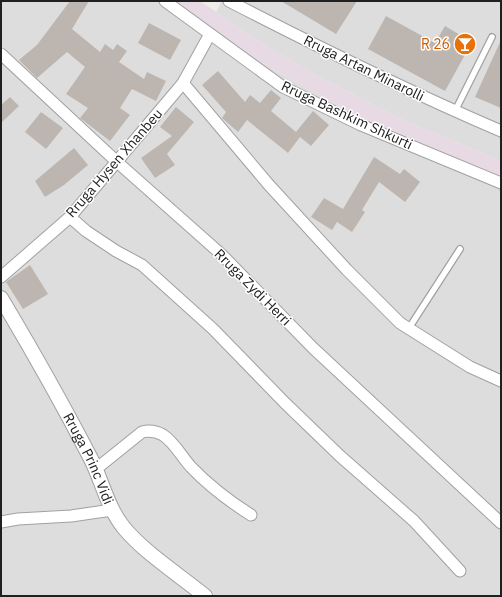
<svg xmlns="http://www.w3.org/2000/svg" width="502" height="597" viewBox="0 0 502 597" font-family="'IBM Plex Sans',sans-serif">
  <rect width="100%" height="100%" fill="#efede7"/>
  <g fill="#dedddd">
    <path d="M 1,1 L 171,1 L 269,67 L 348,111 L 501,180 L 501,596 L 1,596 Z"/>
    <path d="M 222,1 L 501,1 L 501,161 L 399,118 L 316,75 L 276,52 L 216,12 Z"/>
  </g>
  <path fill="#e8dae4" d="M 171,1 L 200,1 L 276,52 L 316,75 L 399,118 L 501,161 L 501,180 L 348,111 L 269,67 L 213,32 Z"/>
  <g fill="#bdb6b0">
    <path d="M 70,1 L 89,1 L 72,29 L 100,52 L 105,44 L 113,50 L 117,44 L 127,51 L 119,62 L 144,79 L 147,72 L 166,81 L 156,101 L 132,89 L 120,108 L 130,115 L 110,141 L 80,118 L 88,108 L 66,94 L 85,67 L 67,52 L 37,78 L 19,60 L 37,45 Z"/>
    <path d="M 281,1 L 357,1 L 336,34 Z"/>
    <path d="M 386,16 L 435,43 L 445,26 L 472,42 L 445,91 L 368,49 Z"/>
    <path d="M 149,23 L 181,40 L 170,60 L 138,43 Z"/>
    <path d="M 501,40 L 501,108 L 475,97 Z"/>
    <path d="M 218,71 L 245,102 L 250,95 L 260,103 L 271,90 L 281,98 L 271,111 L 296,132 L 313,111 L 329,125 L 311,146 L 300,137 L 288,153 L 247,120 L 238,132 L 222,118 L 226,112 L 202,85 Z"/>
    <path d="M 10,97 L 19,106 L 1,123 L 1,105 Z"/>
    <path d="M 176,107 L 194,122 L 167,154 L 175,165 L 155,178 L 141,158 L 172,136 L 160,127 Z"/>
    <path d="M 41,112 L 63,128 L 46,149 L 25,132 Z"/>
    <path d="M 74,148 L 88,165 L 64,185 L 45,197 L 35,181 Z"/>
    <path d="M 374,157 L 400,174 L 404,169 L 420,182 L 405,202 L 379,182 L 362,210 L 365,212 L 352,232 L 337,222 L 332,230 L 311,217 L 324,198 L 343,209 Z"/>
    <path d="M 30,265 L 48,294 L 23,309 L 6,282 Z"/>
  </g>
  <g fill="none" stroke-linecap="round" stroke-linejoin="round">
    <g stroke="#a1a1a1" stroke-width="8">
      <g id="service">
        <path d="M 455,111 L 492,37"/>
        <path d="M 409,328 L 460,249"/>
      </g>
    </g>
    <g stroke="#a1a1a1" stroke-width="13">
      <g id="minor">
        <path d="M 165,1 L 283,87 L 361,125 L 501,183"/>
        <path d="M 229,1 C 318,47 408,91 501,131"/>
        <path d="M 1,54 L 116,161 L 221,254 L 313,348 L 501,523"/>
        <path d="M 183,83 L 269,185 L 347,270 L 400,323 L 470,367 L 501,381"/>
        <path d="M 70,217 L 86,231 L 116,251 L 142,265 L 213,329 L 285,403 L 340,456 L 414,521 L 460,571"/>
        <path d="M 1,277 L 70,217 L 183,83 L 210,34"/>
        <path d="M 96,469 L 142,432 C 150,430 156,431 163,435 C 174,442 182,457 191,467 C 209,486 229,501 251,515"/>
        <path d="M 1,522 L 18,519 L 71,516 L 112,510"/>
      </g>
    </g>
    <g stroke="#a1a1a1" stroke-width="16">
      <g id="tertiary">
        <path id="s1" d="M 1,298 C 32,350 62,403 90,457 C 102,480 107,507 124,528 C 146,554 178,574 205,596"/>
      </g>
    </g>
    <use href="#service" stroke="#fff" stroke-width="5.5"/>
    <use href="#minor" stroke="#fff" stroke-width="11"/>
    <use href="#tertiary" stroke="#fff" stroke-width="14"/>
  </g>
  <defs>
    <g id="bar-disc" transform="scale(1.15)"><circle r="9.5" fill="#e8710a" stroke="#fff"/><path d="M-6-5H6L.8 .8V4.5H3.5V6h-7V4.5H-.8V.8Z" fill="#fff"/></g>
  </defs>
  <g fill-rule="evenodd">
    <use href="#bar-disc" x="465" y="44"/>
  </g>
  <g text-anchor="middle" dominant-baseline="central" stroke-width="3" stroke-linejoin="round" paint-order="stroke">
    <g font-size="14" fill="#c56008" stroke="#fff" text-anchor="end">
      <text x="450" y="44">R 26</text>
    </g>
    <g font-size="14" fill="#202020" stroke="#fff">
      <text transform="translate(364 68) rotate(26)">Rruga Artan Minarolli</text>
      <text transform="translate(347 115) rotate(25)">Rruga Bashkim Shkurti</text>
      <text transform="translate(114 163) rotate(-49)">Rruga Hysen Xhanbeu</text>
      <text transform="translate(253 287) rotate(45)">Rruga Zydi Herri</text>
      <text stroke="none"><textPath href="#s1" startOffset="183">Rruga Princ Vidi</textPath></text>
    </g>
  </g>
  <rect width="502" height="597" fill="none" stroke="#202020" stroke-width="4"/>
</svg>
